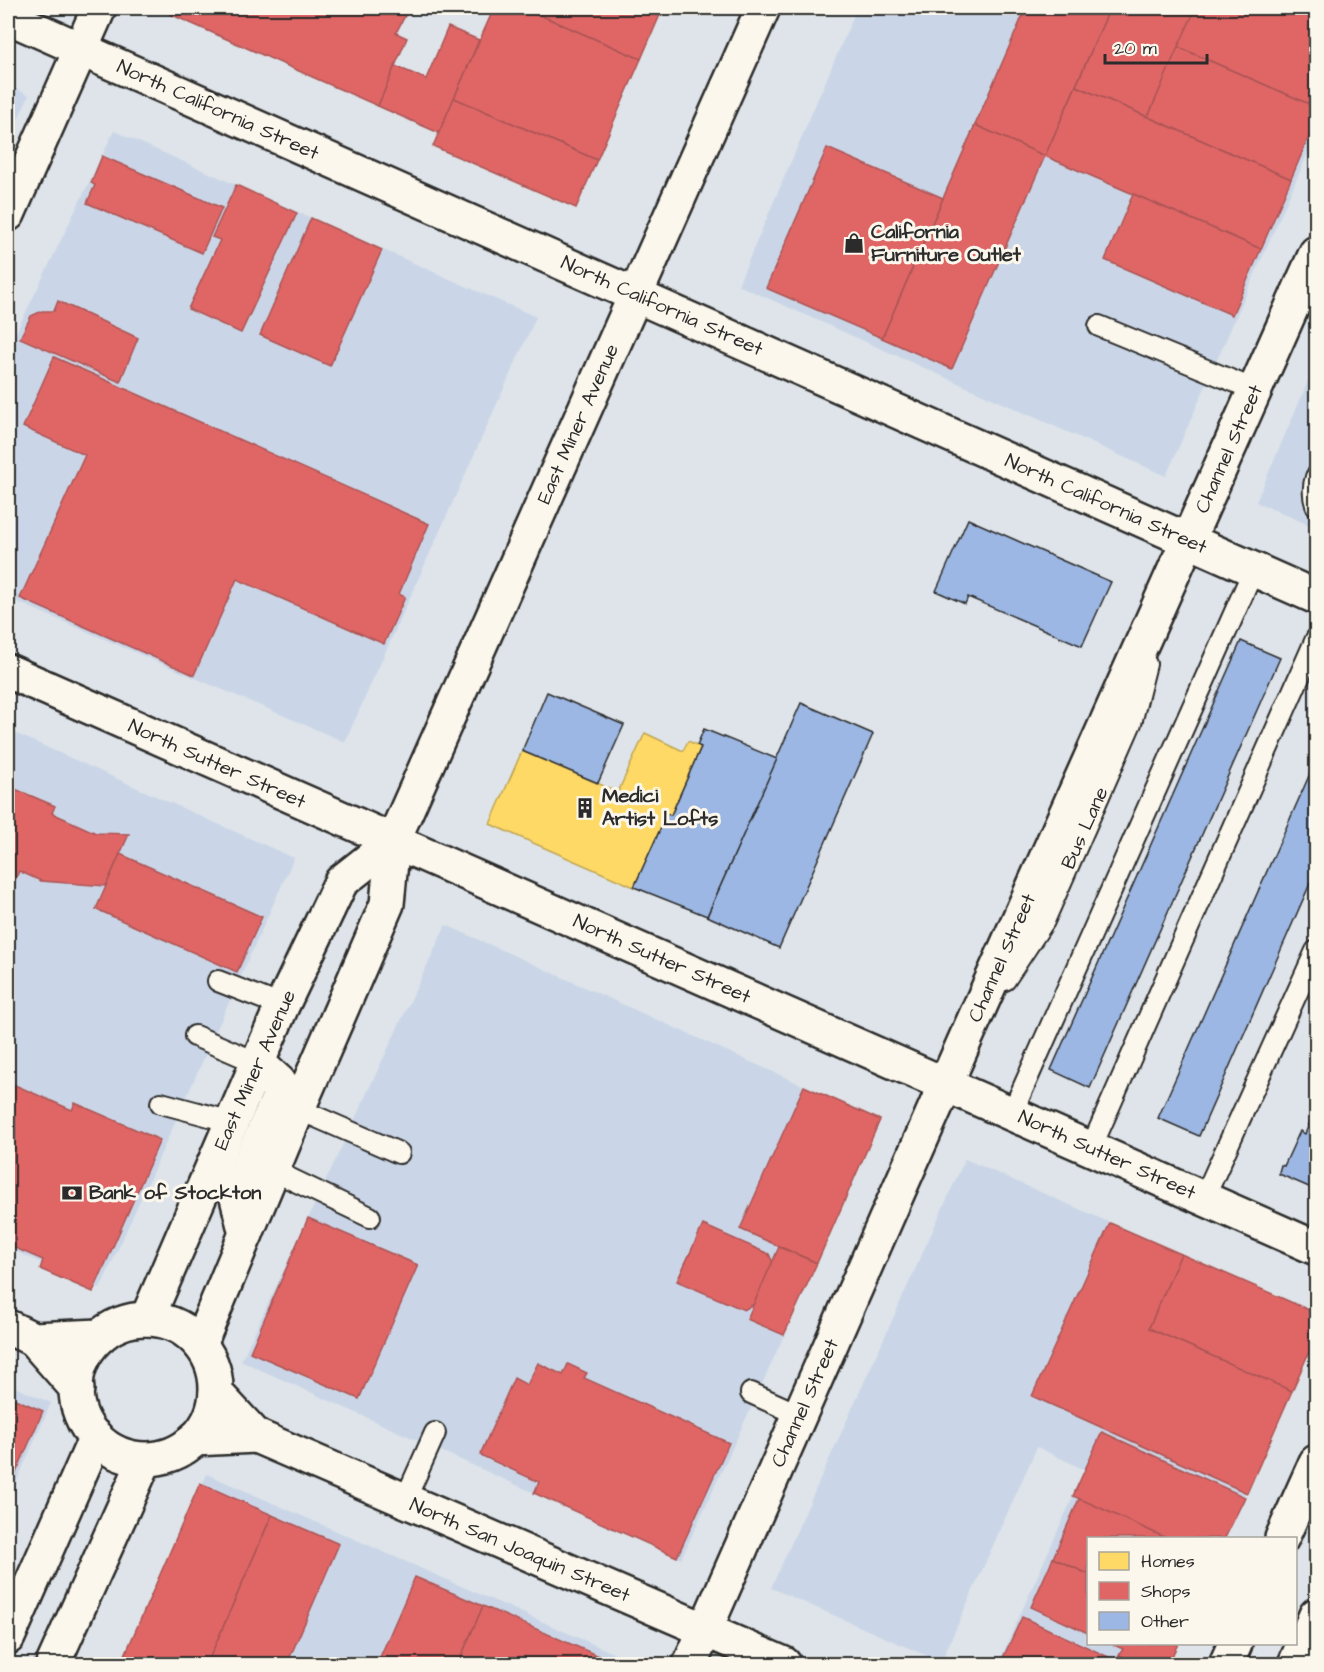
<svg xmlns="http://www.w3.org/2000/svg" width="1324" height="1672" viewBox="0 0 1324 1672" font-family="'Architects Daughter',sans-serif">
  <rect width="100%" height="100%" fill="#dee4e9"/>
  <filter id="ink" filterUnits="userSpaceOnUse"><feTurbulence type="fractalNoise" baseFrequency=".0167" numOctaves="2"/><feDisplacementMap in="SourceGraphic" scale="12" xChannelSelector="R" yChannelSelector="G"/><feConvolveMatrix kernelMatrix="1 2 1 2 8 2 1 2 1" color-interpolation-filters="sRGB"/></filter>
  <g filter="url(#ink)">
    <g fill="#cad6e7">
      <path d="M 857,8 L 1305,8 L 1316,13 L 1316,135 L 1166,476 L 738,285 Z"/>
      <path d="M 8,85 L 29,95 L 8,142 Z"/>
      <path d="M 114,131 L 536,317 L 345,742 L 8,598 L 8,349 Z"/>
      <path d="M 1316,363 L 1316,528 L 1256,502 Z"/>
      <path d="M 8,730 L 294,858 L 100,1289 L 8,1248 Z"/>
      <path d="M 446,925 L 880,1120 L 768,1371 L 681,1559 L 241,1361 Z"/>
      <path d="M 965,1159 L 1316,1313 L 1316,1336 L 1225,1538 L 1088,1538 L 1088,1644 L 1178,1644 L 1169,1664 L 998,1664 L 1085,1470 L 1037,1447 L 941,1662 L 771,1588 Z"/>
      <path d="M 8,1384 L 51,1403 L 8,1501 Z"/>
      <path d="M 207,1474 L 638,1664 L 122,1664 Z"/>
    </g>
    <path fill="#ffd966" stroke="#bfa554" stroke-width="1.5" d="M 645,733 L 683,751 L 688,741 L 701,747 L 671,815 L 667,814 L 634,887 L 490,824 L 522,751 L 618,792 Z"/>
    <g fill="#e06666" stroke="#aa5454" stroke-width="1.5">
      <path d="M 168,8 L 409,8 L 396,33 L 407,38 L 378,106 L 170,14 L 172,9 Z"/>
      <path d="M 494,8 L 524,8 L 641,59 L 597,160 L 454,98 Z"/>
      <path d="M 524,8 L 663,8 L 641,59 Z"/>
      <path d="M 1026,8 L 1110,8 L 1045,156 L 975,125 Z"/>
      <path d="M 1110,8 L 1196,8 L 1148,117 L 1076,86 Z"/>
      <path d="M 1196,8 L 1289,8 L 1316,19 L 1316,107 L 1178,47 Z"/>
      <path d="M 448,27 L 479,40 L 439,133 L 378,106 L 395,66 L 426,79 Z"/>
      <path d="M 1178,47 L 1316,107 L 1316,120 L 1291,179 L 1148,117 Z"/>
      <path d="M 1076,86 L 1291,179 L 1261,249 L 1045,156 Z"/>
      <path d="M 454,98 L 597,160 L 576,208 L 433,146 Z"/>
      <path d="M 975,125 L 1045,156 L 952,369 L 882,338 Z"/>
      <path d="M 827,148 L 943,198 L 882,338 L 766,288 Z"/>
      <path d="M 102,156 L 222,208 L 202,253 L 87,203 L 95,185 L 91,183 Z"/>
      <path d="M 236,185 L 297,213 L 241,333 L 188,309 L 220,240 L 212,237 Z"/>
      <path d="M 1133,194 L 1261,249 L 1232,315 L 1105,260 Z"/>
      <path d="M 311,218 L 382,250 L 330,366 L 260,335 Z"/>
      <path d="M 58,301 L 138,338 L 120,382 L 20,338 L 31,316 L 42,311 L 54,311 Z"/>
      <path d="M 54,357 L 429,524 L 399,594 L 405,597 L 384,644 L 237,579 L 194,675 L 20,598 L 85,455 L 23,427 Z"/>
      <path d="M 8,786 L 55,806 L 52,813 L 96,833 L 129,834 L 106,886 L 41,881 L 19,871 L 8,896 Z"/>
      <path d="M 120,854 L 262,917 L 237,972 L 96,909 Z"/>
      <path d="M 8,1082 L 72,1110 L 75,1103 L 160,1140 L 93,1292 L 40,1269 L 43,1260 L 8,1245 Z"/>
      <path d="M 804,1086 L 880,1120 L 817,1263 L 740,1229 Z"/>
      <path d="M 308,1218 L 418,1265 L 359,1399 L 250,1352 Z"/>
      <path d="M 1110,1223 L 1181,1254 L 1149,1328 L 1292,1391 L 1247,1493 L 1032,1396 Z"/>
      <path d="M 703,1225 L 769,1254 L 773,1263 L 754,1304 L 744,1310 L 677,1281 Z"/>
      <path d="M 779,1247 L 817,1263 L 784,1335 L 747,1319 Z"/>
      <path d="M 1181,1254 L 1316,1313 L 1316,1336 L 1292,1391 L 1149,1328 Z"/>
      <path d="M 538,1363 L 563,1375 L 568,1364 L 587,1373 L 584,1378 L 729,1443 L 677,1557 L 534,1493 L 539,1482 L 480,1455 L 514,1378 L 527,1385 Z"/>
      <path d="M 8,1396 L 43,1411 L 12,1482 L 8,1480 Z"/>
      <path d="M 1102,1432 L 1245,1497 L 1225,1538 L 1166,1538 L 1073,1496 Z"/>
      <path d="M 200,1483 L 272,1515 L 207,1664 L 121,1664 Z"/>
      <path d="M 1079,1499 L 1087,1502 L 1166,1538 L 1088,1538 L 1088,1574 L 1053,1558 Z"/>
      <path d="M 272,1515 L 339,1544 L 287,1664 L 207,1664 Z"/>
      <path d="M 1053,1558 L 1088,1574 L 1088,1633 L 1031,1607 Z"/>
      <path d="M 415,1577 L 483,1606 L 458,1664 L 377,1664 Z"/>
      <path d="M 483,1606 L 617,1664 L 458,1664 Z"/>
      <path d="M 1022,1617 L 1117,1661 L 1119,1655 L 1140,1664 L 1000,1664 Z"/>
      <path d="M 1112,1644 L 1178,1644 L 1168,1664 L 1140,1664 L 1119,1655 L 1123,1649 Z"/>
    </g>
    <g fill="#9cb7e3" stroke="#2b2b2b" stroke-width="1.5">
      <path d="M 968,519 L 1111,582 L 1082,646 L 968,597 L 965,604 L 936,591 Z"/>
      <path d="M 1241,641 L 1280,658 L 1090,1088 L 1051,1070 Z"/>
      <path d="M 547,692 L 624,725 L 598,783 L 522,751 Z"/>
      <path d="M 801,703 L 873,734 L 779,948 L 707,916 Z"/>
      <path d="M 704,729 L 777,759 L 707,916 L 634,887 L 667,814 L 671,815 L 701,747 L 697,745 Z"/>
      <path d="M 1316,760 L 1316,870 L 1199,1136 L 1158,1118 Z"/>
      <path d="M 1316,1107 L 1316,1190 L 1279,1174 L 1279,1172 L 1281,1165 L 1284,1166 L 1300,1131 L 1305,1134 Z"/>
    </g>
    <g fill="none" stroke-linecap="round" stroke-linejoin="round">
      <g stroke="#2b2b2b" stroke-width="24">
        <g id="service">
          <path d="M 1099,326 L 1255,390"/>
          <path d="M 1316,477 C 1313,486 1313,496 1316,505"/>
          <path d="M 1005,980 L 1044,921 L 1131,723 L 1146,664"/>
          <path d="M 218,981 L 282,1006"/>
          <path d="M 195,1036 L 258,1063"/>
          <path d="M 161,1103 L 232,1122"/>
          <path d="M 298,1109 L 399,1153"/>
          <path d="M 1012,1113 L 1254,569"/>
          <path d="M 1091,1148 L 1316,639"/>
          <path d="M 272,1170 L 370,1217"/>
          <path d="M 1204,1198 L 1316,951"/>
          <path d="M 751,1393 L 800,1415"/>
          <path d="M 405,1500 L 435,1433"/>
        </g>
      </g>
      <g stroke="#2b2b2b" stroke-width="38">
        <g id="minor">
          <path d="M 8,214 L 99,8"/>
          <path d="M 8,671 L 1316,1248"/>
          <path d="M 690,1664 L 965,1040 L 1316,253"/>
        </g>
      </g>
      <g stroke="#2b2b2b" stroke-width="38">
        <g id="tertiary">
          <path d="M 8,17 L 1316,597"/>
          <path d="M 8,1327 L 33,1339 L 100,1336"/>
          <path d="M 33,1339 L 77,1389"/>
          <path d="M 216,1393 L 256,1436 L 784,1664"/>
          <path d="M 194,1439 L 256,1436"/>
          <path d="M 1282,1538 L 1316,1462"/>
          <path d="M 1226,1664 L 1235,1644"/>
          <path d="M 1295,1664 L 1316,1615"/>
        </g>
      </g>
      <g stroke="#2b2b2b" stroke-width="38">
        <g id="secondary">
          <path d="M 246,1234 L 236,1194 L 278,1099 L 279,1082 L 258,1063"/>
          <path d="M 147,1319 L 282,1006 L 341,882 L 393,841"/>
          <circle cx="146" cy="1389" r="70"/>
          <path d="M 200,1344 L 298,1109 L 387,904 L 393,841 L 763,8"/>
          <path d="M 8,1637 L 96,1437"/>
          <path d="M 53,1664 L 145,1460"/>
        </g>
      </g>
      <use href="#service" stroke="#fbf7ec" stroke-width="20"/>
      <use href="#minor" stroke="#fbf7ec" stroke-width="33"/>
      <use href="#tertiary" stroke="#fbf7ec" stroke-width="33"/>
      <use href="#secondary" stroke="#fbf7ec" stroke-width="33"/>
    </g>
  </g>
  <defs>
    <g id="shop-bare" transform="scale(1.62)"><path d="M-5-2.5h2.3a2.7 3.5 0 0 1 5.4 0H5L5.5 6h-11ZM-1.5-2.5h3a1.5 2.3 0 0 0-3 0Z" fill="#2b2b2b" stroke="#fbf7ec" stroke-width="2.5" paint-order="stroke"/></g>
    <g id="building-bare" transform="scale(1.62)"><path d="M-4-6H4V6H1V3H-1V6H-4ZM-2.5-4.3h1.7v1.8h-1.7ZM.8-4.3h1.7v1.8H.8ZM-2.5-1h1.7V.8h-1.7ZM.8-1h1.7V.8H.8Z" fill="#2b2b2b" stroke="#fbf7ec" stroke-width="2.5" paint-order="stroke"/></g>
    <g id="bank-bare" transform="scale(1.62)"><path d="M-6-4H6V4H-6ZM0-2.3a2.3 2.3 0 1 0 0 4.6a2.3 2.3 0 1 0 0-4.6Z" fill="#2b2b2b" stroke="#fbf7ec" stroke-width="2.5" paint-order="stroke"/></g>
  </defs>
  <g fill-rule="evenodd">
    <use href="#shop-bare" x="854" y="243"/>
    <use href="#building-bare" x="585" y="808"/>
    <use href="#bank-bare" x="72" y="1193"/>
  </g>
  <g text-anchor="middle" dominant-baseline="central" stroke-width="6" stroke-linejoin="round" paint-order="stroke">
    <g font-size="20" fill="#2b2b2b" stroke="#fbf7ec">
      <text transform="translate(218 110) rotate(24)">North California Street</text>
      <text transform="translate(662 306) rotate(24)">North California Street</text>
      <text transform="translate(578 424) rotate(-66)">East Miner Avenue</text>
      <text transform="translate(1229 449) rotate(-66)">Channel Street</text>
      <text transform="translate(1106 504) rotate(24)">North California Street</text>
      <text transform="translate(217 764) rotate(24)">North Sutter Street</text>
      <text transform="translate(1085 828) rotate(-66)">Bus Lane</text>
      <text transform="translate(1002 958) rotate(-66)">Channel Street</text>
      <text transform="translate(662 959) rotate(24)">North Sutter Street</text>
      <text transform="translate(255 1070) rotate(-66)">East Miner Avenue</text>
      <text transform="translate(1107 1155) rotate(24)">North Sutter Street</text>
      <text transform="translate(805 1403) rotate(-66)">Channel Street</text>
      <text transform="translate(520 1550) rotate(23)">North San Joaquin Street</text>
    </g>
    <g font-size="20" font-weight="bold" fill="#2b2b2b" stroke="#fbf7ec" text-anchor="start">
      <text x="871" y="232">California<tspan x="871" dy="23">Furniture Outlet</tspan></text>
      <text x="602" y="796">Medici<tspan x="602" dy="23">Artist Lofts</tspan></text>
      <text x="89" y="1193">Bank of Stockton</text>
    </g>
  </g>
  <rect width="1324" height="1672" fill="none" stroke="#fbf7ec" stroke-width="30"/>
  <rect x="15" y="15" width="1294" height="1642" fill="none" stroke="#2b2b2b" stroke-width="2" filter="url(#ink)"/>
  <rect x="1087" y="1537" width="210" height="108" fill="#fbf7ec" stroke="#a8a59f" stroke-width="1.5"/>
  <rect x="1099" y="1552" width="30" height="18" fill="#ffd966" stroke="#a8a59f" stroke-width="1.5"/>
  <text x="1141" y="1567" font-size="18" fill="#2b2b2b">Homes</text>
  <rect x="1099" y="1582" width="30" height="18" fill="#e06666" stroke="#a8a59f" stroke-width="1.5"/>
  <text x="1141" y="1597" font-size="18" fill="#2b2b2b">Shops</text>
  <rect x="1099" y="1612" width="30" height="18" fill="#9cb7e3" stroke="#a8a59f" stroke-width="1.5"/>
  <text x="1141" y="1627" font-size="18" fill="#2b2b2b">Other</text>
  <path d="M1105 54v9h102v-9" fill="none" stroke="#2b2b2b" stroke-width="3"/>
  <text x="1114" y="54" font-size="18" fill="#2b2b2b" stroke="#fbf7ec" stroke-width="4.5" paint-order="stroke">20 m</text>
</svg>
